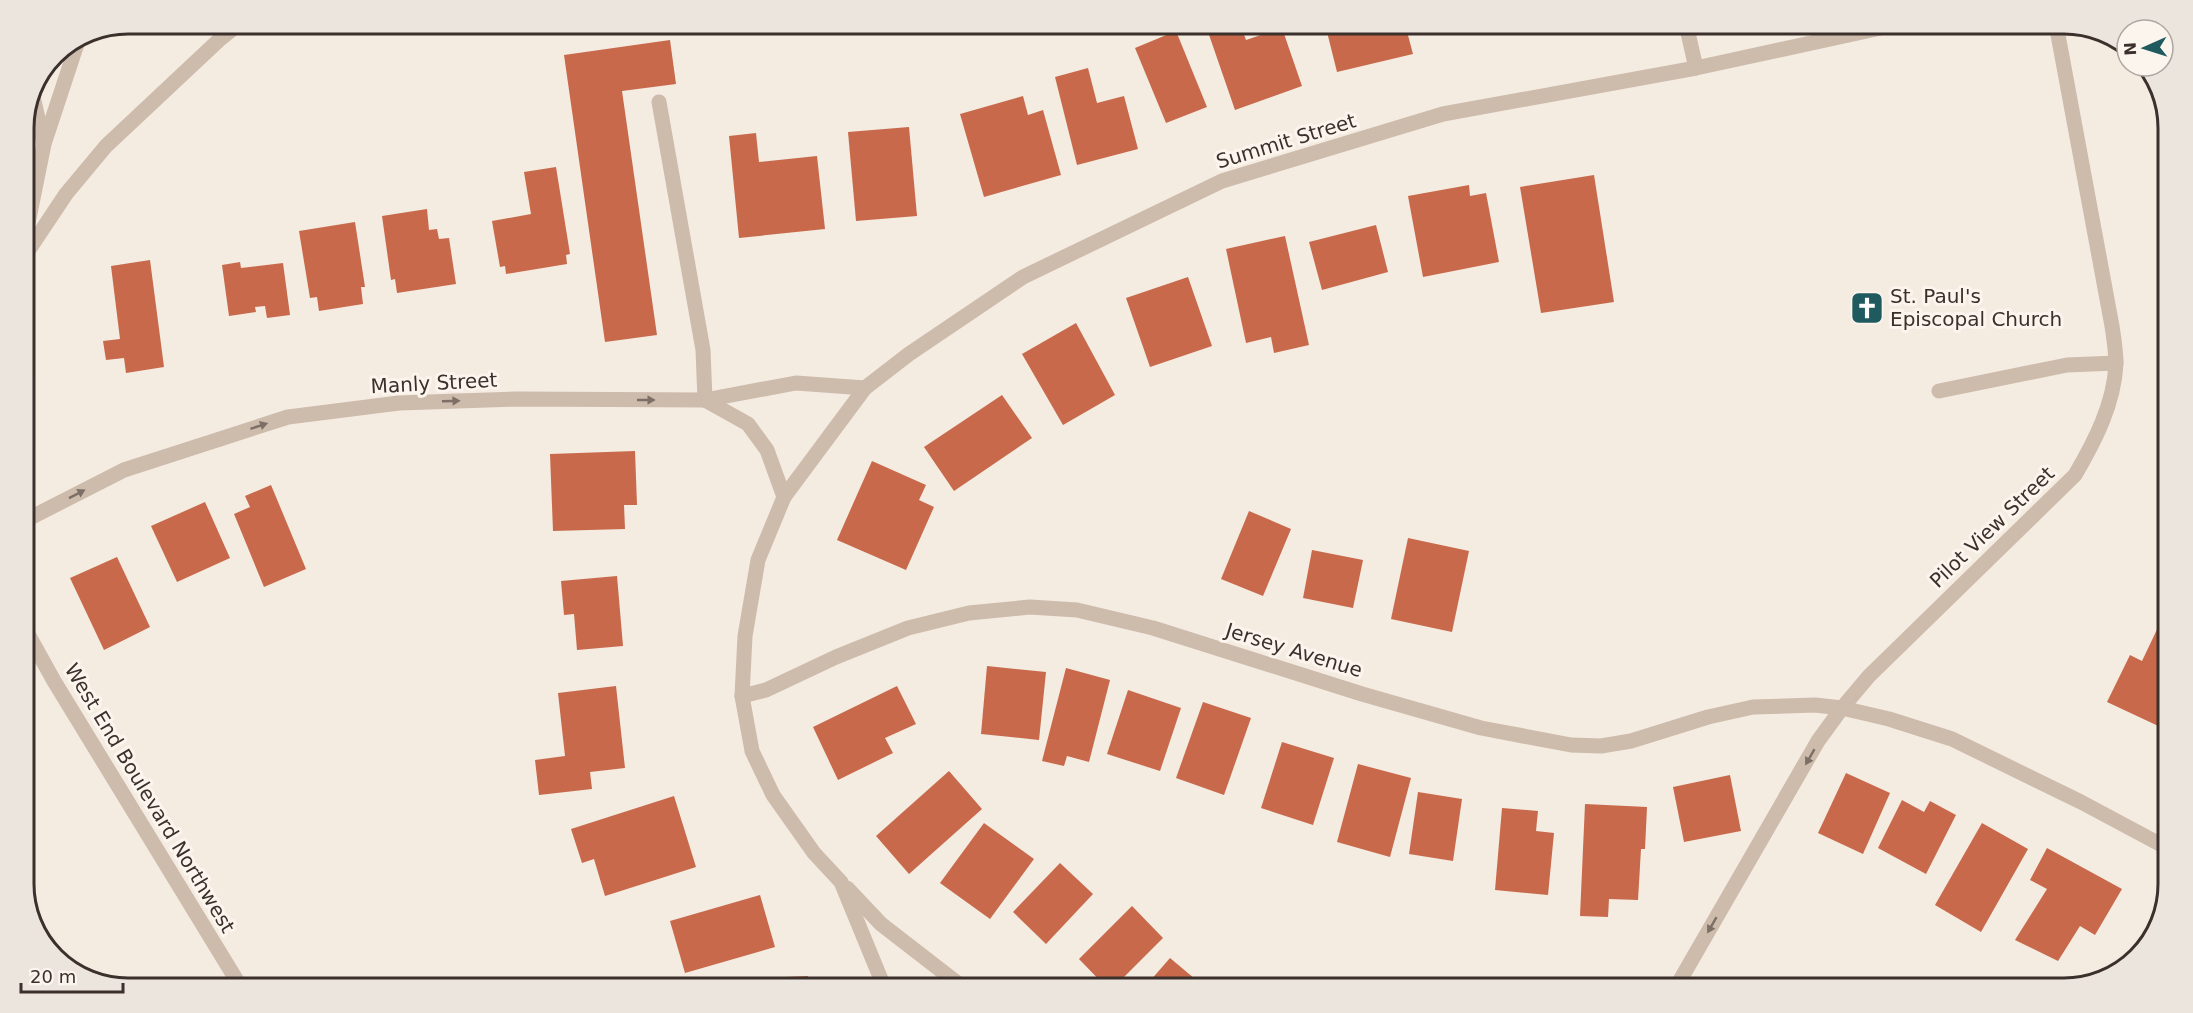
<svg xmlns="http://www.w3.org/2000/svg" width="2193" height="1013" viewBox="0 0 2193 1013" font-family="'DejaVu Sans',sans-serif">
  <rect width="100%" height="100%" fill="#f4ebe1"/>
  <g fill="#c8694b">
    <path d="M 1220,24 L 1240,24 L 1246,40 L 1282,28 L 1302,86 L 1235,110 L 1207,29 Z"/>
    <path d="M 1325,24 L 1405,24 L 1413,54 L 1337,72 Z"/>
    <path d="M 1483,24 L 1531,24 L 1531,25 L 1485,35 Z"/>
    <path d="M 1176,31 L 1207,107 L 1166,123 L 1135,48 Z"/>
    <path d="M 670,40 L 676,84 L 622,91 L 657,335 L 605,342 L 564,55 Z"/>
    <path d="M 1088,68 L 1097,103 L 1124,96 L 1138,149 L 1077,165 L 1055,77 Z"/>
    <path d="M 1023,96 L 1028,115 L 1043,110 L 1061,175 L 984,197 L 960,114 Z"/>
    <path d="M 909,127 L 917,216 L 856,221 L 848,132 Z"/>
    <path d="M 756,133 L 759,162 L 817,156 L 825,229 L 739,238 L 729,136 Z"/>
    <path d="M 556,167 L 570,254 L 566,255 L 567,264 L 506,274 L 505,266 L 500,267 L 492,221 L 531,214 L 524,172 Z"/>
    <path d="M 1594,175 L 1614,302 L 1541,313 L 1520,187 Z"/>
    <path d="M 1469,185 L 1470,196 L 1486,193 L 1499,262 L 1423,277 L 1408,196 Z"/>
    <path d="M 427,209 L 429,230 L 437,229 L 439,239 L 449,238 L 456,284 L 397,293 L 395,279 L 391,280 L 382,216 Z"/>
    <path d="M 355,222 L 365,287 L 361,287 L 363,304 L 319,311 L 317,297 L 310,298 L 299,231 Z"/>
    <path d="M 1376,225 L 1388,272 L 1322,290 L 1309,242 Z"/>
    <path d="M 1285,236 L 1309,345 L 1274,353 L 1271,337 L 1246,343 L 1226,249 Z"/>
    <path d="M 150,260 L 164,367 L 126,373 L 124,358 L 106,360 L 103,341 L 120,339 L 111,266 Z"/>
    <path d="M 240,262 L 241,268 L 283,263 L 290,315 L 267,318 L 265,306 L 255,307 L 256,312 L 229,316 L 222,265 Z"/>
    <path d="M 1188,277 L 1212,346 L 1150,367 L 1126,298 Z"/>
    <path d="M 1076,323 L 1115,395 L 1063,425 L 1022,354 Z"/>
    <path d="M 1002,395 L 1032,438 L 954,491 L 924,447 Z"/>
    <path d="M 635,451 L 637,505 L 624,505 L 625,529 L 553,531 L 550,454 Z"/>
    <path d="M 872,461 L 926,485 L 919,500 L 934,507 L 906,570 L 837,540 Z"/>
    <path d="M 271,485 L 306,569 L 264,587 L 234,514 L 250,507 L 245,496 Z"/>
    <path d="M 205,502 L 230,558 L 177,582 L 151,526 Z"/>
    <path d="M 1249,511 L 1291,529 L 1263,596 L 1221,579 Z"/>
    <path d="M 1408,538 L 1469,551 L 1452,632 L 1391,619 Z"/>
    <path d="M 1312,550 L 1363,560 L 1353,608 L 1303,598 Z"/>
    <path d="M 117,557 L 150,627 L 104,650 L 70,578 Z"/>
    <path d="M 617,576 L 623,646 L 577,650 L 574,614 L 564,615 L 561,581 Z"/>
    <path d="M 2162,619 L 2169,622 L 2169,731 L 2107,702 L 2130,655 L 2142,661 Z"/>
    <path d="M 987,666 L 1046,672 L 1039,740 L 981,734 Z"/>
    <path d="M 1066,668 L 1110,680 L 1089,762 L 1067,756 L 1064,766 L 1042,761 Z"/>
    <path d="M 616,686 L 625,768 L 590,772 L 592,789 L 539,795 L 535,760 L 565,756 L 558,693 Z"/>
    <path d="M 897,686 L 916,724 L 885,738 L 893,753 L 838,780 L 813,727 Z"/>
    <path d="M 1128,690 L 1181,708 L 1160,771 L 1107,754 Z"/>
    <path d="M 1203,702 L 1251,718 L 1224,795 L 1176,778 Z"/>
    <path d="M 1282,742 L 1334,758 L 1313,825 L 1261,808 Z"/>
    <path d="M 1358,764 L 1411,778 L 1390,857 L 1337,842 Z"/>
    <path d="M 949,771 L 982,809 L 909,874 L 876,836 Z"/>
    <path d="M 1846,773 L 1890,793 L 1863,854 L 1818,833 Z"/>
    <path d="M 1730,775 L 1741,831 L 1684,842 L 1673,787 Z"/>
    <path d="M 1418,792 L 1462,799 L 1453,861 L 1409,854 Z"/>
    <path d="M 674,796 L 696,867 L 605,896 L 594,859 L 582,863 L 571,829 Z"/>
    <path d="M 1902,800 L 1924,812 L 1930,801 L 1956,815 L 1926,874 L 1878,848 Z"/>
    <path d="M 1585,804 L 1647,807 L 1645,849 L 1641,849 L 1638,900 L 1609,899 L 1608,917 L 1580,916 Z"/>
    <path d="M 1502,808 L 1538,811 L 1536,831 L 1554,833 L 1548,895 L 1495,890 Z"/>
    <path d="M 984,823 L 1034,859 L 990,919 L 940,883 Z"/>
    <path d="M 1982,823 L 2028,849 L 1981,932 L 1935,905 Z"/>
    <path d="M 2047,848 L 2122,889 L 2095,935 L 2080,926 L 2058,961 L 2015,940 L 2047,889 L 2030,880 Z"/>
    <path d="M 1060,863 L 1093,894 L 1046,944 L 1013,912 Z"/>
    <path d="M 760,895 L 775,947 L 685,973 L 670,921 Z"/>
    <path d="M 1132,906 L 1163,938 L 1112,989 L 1108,989 L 1079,959 Z"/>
    <path d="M 2154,921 L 2161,925 L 2140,950 L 2139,950 Z"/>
    <path d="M 1170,958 L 1207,989 L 1143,989 Z"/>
    <path d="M 808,976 L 808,989 L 760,989 L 760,978 Z"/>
  </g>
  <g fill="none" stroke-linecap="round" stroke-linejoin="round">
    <g stroke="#cdbbac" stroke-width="15">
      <path d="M 659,102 L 703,350 L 705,400"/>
      <path d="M 1939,391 L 2067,365 L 2116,363"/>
    </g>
    <g stroke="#cdbbac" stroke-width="15">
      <path d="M 1686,24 L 1696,68"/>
      <path d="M 34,101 L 44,144"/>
      <path d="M 24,257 L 66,194 L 106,146 L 219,40 L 239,24"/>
      <path d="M 705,400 L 748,424 L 767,450 L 784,497 L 758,560 L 745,636 L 742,696 L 752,751 L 773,795 L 814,853 L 841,882 L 885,989"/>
      <path d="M 784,497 L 865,388 L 909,354 L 1023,277 L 1222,181 L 1443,114 L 1696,68 L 1899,24"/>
      <path d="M 24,521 L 124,470 L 288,417 L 399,403 L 517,399 L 705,400 L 796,383 L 865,388"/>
      <path d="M 742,696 L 766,690 L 836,657 L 908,628 L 969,613 L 1030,607 L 1077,610 L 1153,628 L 1362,694 L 1481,728 L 1571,745 L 1601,746 L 1631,741 L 1708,717 L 1753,707 L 1815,705 L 1842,708 L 1889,719 L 1952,739 L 2081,802 L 2169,849"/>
      <path d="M 847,888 L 881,924 L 965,989"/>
      <path d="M 1675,989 L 1818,741 L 1842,708 L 1869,676 L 2075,475 C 2095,441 2114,404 2116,364 C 2116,352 2114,339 2112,326 L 2056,24"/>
    </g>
    <g stroke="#cdbbac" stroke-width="15">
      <path d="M 24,243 L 44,144 L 79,38"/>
      <path d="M 24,627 L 54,681 L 242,989"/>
    </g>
  </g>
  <defs><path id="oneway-solid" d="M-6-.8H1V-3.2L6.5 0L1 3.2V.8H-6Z" transform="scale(1.5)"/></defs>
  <g fill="#7d6f65">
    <use href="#oneway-solid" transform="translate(646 400)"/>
    <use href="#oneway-solid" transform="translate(451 401) rotate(-2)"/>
    <use href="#oneway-solid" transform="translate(259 426) rotate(-18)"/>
    <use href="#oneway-solid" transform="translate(77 494) rotate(-27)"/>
    <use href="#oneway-solid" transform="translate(1810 757) rotate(120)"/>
    <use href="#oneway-solid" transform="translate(1712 925) rotate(120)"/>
  </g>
  <defs>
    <g id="church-square" transform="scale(1.725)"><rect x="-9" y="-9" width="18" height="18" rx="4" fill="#1f5a5e" stroke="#fbf5ee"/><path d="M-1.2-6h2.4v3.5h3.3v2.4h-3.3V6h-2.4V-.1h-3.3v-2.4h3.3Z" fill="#fff"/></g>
  </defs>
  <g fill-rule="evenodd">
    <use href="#church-square" x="1867" y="308"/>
  </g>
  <g text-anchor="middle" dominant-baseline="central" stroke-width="6" stroke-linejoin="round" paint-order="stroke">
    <g font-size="20" fill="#3b302b" stroke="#fbf5ee">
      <text transform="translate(1286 141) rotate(-17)">Summit Street</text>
      <text transform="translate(434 383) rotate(-3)">Manly Street</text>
      <text transform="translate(1992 527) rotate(-44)">Pilot View Street</text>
      <text transform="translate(1294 650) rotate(17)">Jersey Avenue</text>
      <text transform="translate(150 798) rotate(59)">West End Boulevard Northwest</text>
    </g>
    <g font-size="20" fill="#3b302b" stroke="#fbf5ee" text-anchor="start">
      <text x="1890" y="296">St. Paul's<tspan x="1890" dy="23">Episcopal Church</tspan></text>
    </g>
  </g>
  <path d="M0 0H2193V1013H0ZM128 34H2064A94 94 0 0 1 2158 128V884A94 94 0 0 1 2064 978H128A94 94 0 0 1 34 884V128A94 94 0 0 1 128 34Z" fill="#ece5de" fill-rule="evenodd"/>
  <path fill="none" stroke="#3b302b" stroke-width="3" d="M128 34H2064A94 94 0 0 1 2158 128V884A94 94 0 0 1 2064 978H128A94 94 0 0 1 34 884V128A94 94 0 0 1 128 34Z"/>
  <g transform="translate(2145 48) rotate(267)"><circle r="28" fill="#fbf5ee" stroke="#aea6a0" stroke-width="1.5"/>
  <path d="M0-4.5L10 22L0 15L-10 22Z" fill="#1f5a5e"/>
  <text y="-9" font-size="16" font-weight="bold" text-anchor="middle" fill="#3b302b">N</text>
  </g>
  <path d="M21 983v9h102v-9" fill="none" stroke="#3b302b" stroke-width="3"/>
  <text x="30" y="983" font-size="18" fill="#3b302b" stroke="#fbf5ee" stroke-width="4.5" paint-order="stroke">20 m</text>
</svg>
